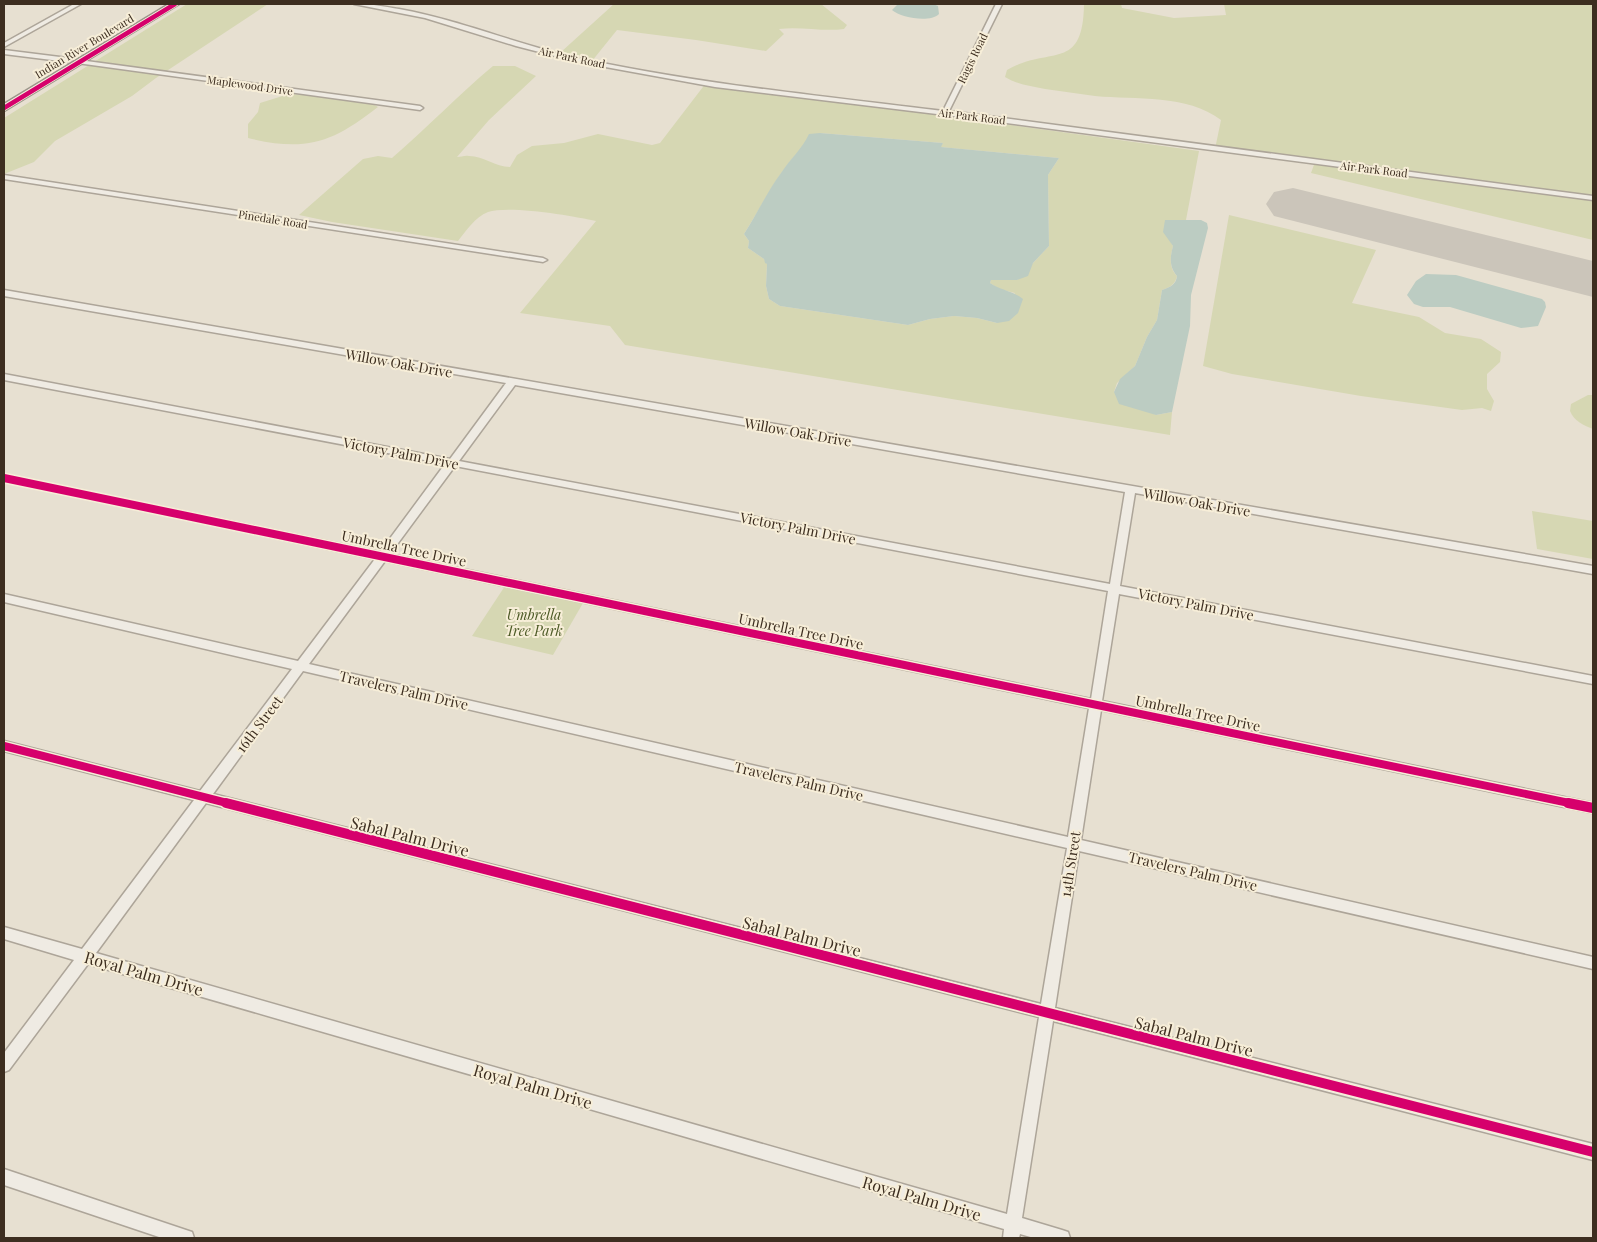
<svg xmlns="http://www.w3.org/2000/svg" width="1597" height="1242" viewBox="0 0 1597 1242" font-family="'Playfair Display',serif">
  <rect width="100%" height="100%" fill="#e7e0d1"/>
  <g fill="#d6d7b3" fill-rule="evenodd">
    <path d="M 187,4 L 268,4 L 156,78 L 132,96 L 55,141 L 34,162 L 4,174 L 4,118 Z"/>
    <path d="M 614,4 L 821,4 L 847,25 L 844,29 C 822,32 801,26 779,29 L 784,34 L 766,51 L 696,40 L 617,30 L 592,61 L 561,52 Z"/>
    <path d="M 1084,4 L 1121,4 L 1122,8 L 1174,18 L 1226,15 L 1224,4 L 1593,4 L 1593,240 L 1311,173 L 1315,162 L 1215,149 L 1221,120 C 1187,94 1136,100 1095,96 C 1078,94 1062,91 1045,89 C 1031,86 1018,85 1005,77 L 1007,70 C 1050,45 1083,73 1084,4 Z"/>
    <path d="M 493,66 L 515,66 L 536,76 L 489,120 L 457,157 C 461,157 465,155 469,156 C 484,156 495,167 510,167 L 517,155 L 532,146 L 564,143 L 598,134 L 652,145 L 660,143 L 706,83 L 1199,151 L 1186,220 L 1165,220 L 1168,237 L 1173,246 C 1170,257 1169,268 1177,276 C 1175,285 1170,287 1162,290 L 1157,320 L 1147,337 L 1135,366 L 1117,383 L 1114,392 L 1156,415 L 1172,412 L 1170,435 L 625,345 L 610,326 L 520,313 L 596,221 C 574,216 509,205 488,212 C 475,217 466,231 458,241 L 332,222 L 299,215 L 363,159 L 378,156 L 392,158 C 427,128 458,95 493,66 ZM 820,133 L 943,143 L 940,147 L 1059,158 L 1048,175 L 1049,246 L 1017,280 L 991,280 L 990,283 L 999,289 L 1015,293 L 997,323 L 977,318 L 954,316 L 930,319 L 908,325 L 780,306 L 769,299 L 766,286 L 767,264 L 764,259 L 748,248 L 749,241 L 744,234 C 767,198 784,158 820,133 Z"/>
    <path d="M 289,94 L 360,97 L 378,107 C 332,143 306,152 248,138 L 248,124 L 258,112 L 260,103 Z"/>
    <path d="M 1229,215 L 1376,250 L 1352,303 L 1419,317 L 1445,333 L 1481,339 L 1501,352 L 1500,362 L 1487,374 L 1487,389 L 1494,401 L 1491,411 L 1482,408 L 1462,410 L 1361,396 L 1232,374 L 1203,366 Z"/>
    <path d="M 1588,395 L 1593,395 L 1593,429 C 1583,425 1574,421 1570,411 L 1571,404 Z"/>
    <path d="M 1532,511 L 1593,521 L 1593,559 L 1537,549 Z"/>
    <path d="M 505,586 L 583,603 L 553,655 L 472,636 Z"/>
  </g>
  <g fill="#bcccc2">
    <path d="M 898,4 L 933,4 L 938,6 L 939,14 C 930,23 901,18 892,10 Z"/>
    <path d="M 820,133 L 943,143 L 941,147 L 1059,158 L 1048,175 L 1049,246 L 1033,263 L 1028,276 L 1017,280 L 991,280 L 990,283 C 1000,290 1013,291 1023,299 L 1018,313 L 1009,321 L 997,323 L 977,318 L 954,316 L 930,319 L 908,325 L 780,306 L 769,299 L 766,286 L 767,264 L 765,263 L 764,259 L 748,248 L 749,241 L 744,234 C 757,214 767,192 781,173 C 790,159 802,149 809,134 Z"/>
    <path d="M 1165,220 L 1201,220 L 1207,223 L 1208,228 L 1191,295 L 1190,326 L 1172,412 L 1156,415 L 1119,404 L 1114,392 L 1120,379 L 1135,366 L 1147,337 L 1157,320 L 1162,290 C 1170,287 1176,285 1177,276 C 1169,267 1170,257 1173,246 L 1163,232 Z"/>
    <path d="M 1426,274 L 1456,275 L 1542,299 L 1545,302 L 1546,307 L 1538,326 L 1521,328 L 1450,307 L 1423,307 L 1414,304 L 1407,295 L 1416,281 Z"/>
  </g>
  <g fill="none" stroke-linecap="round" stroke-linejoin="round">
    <path fill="#cbc5ba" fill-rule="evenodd" d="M 1293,188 L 1593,261 L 1593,297 L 1274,216 L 1266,204 L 1274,192 Z"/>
    <g stroke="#ada599" stroke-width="3">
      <g id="street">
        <path d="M 74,4 L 81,4 L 4,47 L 4,43 Z"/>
        <path d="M 354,4 C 369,3 384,7 399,9 C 460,20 518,45 578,58 C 699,84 821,96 943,111 L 996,4 L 1002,4 L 949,111 L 1593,196 L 1593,200 L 945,115 L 715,87 L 578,62 L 516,46 L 425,18 Z"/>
        <path d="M 4,50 L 68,58 L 71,60 L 68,62 L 4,54 Z"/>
        <path d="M 79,60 L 420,106 L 423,108 L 420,110 L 77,63 L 76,62 Z"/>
        <path d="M 4,175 L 543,258 L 547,260 L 543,262 L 4,179 Z"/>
        <path d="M 4,290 L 1593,566 L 1593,574 L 1135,493 L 1120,586 L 1593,676 L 1593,684 L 1119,594 L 1102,701 L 1593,803 L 1593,813 L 1101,710 L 1081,840 L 1593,957 L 1593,969 L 1079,851 L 1055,1008 L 1593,1144 L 1593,1160 L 1053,1021 L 1022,1218 L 1062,1230 L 1068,1232 L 1070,1238 L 1034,1238 L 1020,1234 L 1019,1238 L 1003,1238 L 1004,1229 L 88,964 L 9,1070 L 4,1072 L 4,1053 L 74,960 L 4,939 L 4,927 L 82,949 L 194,800 L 4,751 L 4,741 L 200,791 L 292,669 L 4,602 L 4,594 L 298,661 L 375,559 L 4,481 L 4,475 L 380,552 L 445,464 L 4,380 L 4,374 L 450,459 L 506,383 L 4,296 ZM 515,385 L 1125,492 L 1110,584 L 459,461 ZM 455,466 L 1108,591 L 1091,699 L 390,554 ZM 385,561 L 1089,708 L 1068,837 L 309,664 ZM 303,671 L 1067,848 L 1041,1004 L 213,794 ZM 206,803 L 1039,1017 L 1007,1214 L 96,953 Z"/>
        <path d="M 4,1169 L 186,1230 L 192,1232 L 194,1238 L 162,1238 L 4,1185 Z"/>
      </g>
    </g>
    <g stroke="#9c958a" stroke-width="3">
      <path id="secondary" d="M 169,4 L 179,4 L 4,111 L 4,104 Z"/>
    </g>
    <use href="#street" fill="#efebe3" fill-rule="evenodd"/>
    <use href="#secondary" fill="#efebe3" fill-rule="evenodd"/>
    <g stroke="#f7eed8" stroke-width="6">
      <path id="cycleway-far2" d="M 4,108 L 175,4"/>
    </g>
    <g stroke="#f7eed8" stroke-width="11">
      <g id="cycleway-far1">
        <path d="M 4,478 L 1574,804"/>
        <path d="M 4,746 L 231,804"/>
      </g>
    </g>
    <g stroke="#f7eed8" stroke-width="13">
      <g id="cycleway">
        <path d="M 226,803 L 1593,1152"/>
        <path d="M 1568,803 L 1593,808"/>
      </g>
    </g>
    <use href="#cycleway-far2" stroke="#d6006c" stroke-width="4.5"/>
    <use href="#cycleway-far1" stroke="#d6006c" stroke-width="8"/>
    <use href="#cycleway" stroke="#d6006c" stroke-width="10"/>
  </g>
  <g text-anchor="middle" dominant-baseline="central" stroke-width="4" stroke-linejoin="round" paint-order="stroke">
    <g font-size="11" fill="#3d2e20" stroke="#f7eed8">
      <text transform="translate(84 46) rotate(-31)">Indian River Boulevard</text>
      <text transform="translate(572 57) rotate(12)">Air Park Road</text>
      <text transform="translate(972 58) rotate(-64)">Ragis Road</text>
      <text transform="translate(250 85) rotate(8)">Maplewood Drive</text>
      <text transform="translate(972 116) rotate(7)">Air Park Road</text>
      <text transform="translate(1374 169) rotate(7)">Air Park Road</text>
      <text transform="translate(273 219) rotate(9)">Pinedale Road</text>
    </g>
    <g font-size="14" fill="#3d2e20" stroke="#f7eed8">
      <text transform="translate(399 363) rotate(10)">Willow Oak Drive</text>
      <text transform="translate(798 432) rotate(10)">Willow Oak Drive</text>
      <text transform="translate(401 453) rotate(11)">Victory Palm Drive</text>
      <text transform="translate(1197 502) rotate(10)">Willow Oak Drive</text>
      <text transform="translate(798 528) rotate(11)">Victory Palm Drive</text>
      <text transform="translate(404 548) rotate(12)">Umbrella Tree Drive</text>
      <text transform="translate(1196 604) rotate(11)">Victory Palm Drive</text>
      <text transform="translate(801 631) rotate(12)">Umbrella Tree Drive</text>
      <text transform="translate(404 690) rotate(13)">Travelers Palm Drive</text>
      <text transform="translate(1198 713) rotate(12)">Umbrella Tree Drive</text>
      <text transform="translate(259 724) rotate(-53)">16th Street</text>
      <text transform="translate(799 781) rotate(13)">Travelers Palm Drive</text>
      <text transform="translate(1070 864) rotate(-81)">14th Street</text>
      <text transform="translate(1193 871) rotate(13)">Travelers Palm Drive</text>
    </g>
    <g font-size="14" font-style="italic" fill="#4d5a26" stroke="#f7eed8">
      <text x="534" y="614">Umbrella<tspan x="534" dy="16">Tree Park</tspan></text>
    </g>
    <g font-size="16" fill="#3d2e20" stroke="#f7eed8">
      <text transform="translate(410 836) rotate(14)">Sabal Palm Drive</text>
      <text transform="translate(802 936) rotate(14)">Sabal Palm Drive</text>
      <text transform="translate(144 973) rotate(16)">Royal Palm Drive</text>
      <text transform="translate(1194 1036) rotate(14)">Sabal Palm Drive</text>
      <text transform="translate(533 1086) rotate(16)">Royal Palm Drive</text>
      <text transform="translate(922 1198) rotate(16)">Royal Palm Drive</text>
    </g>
  </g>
  <rect width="1597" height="1242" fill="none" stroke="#3d2e20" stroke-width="10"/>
</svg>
